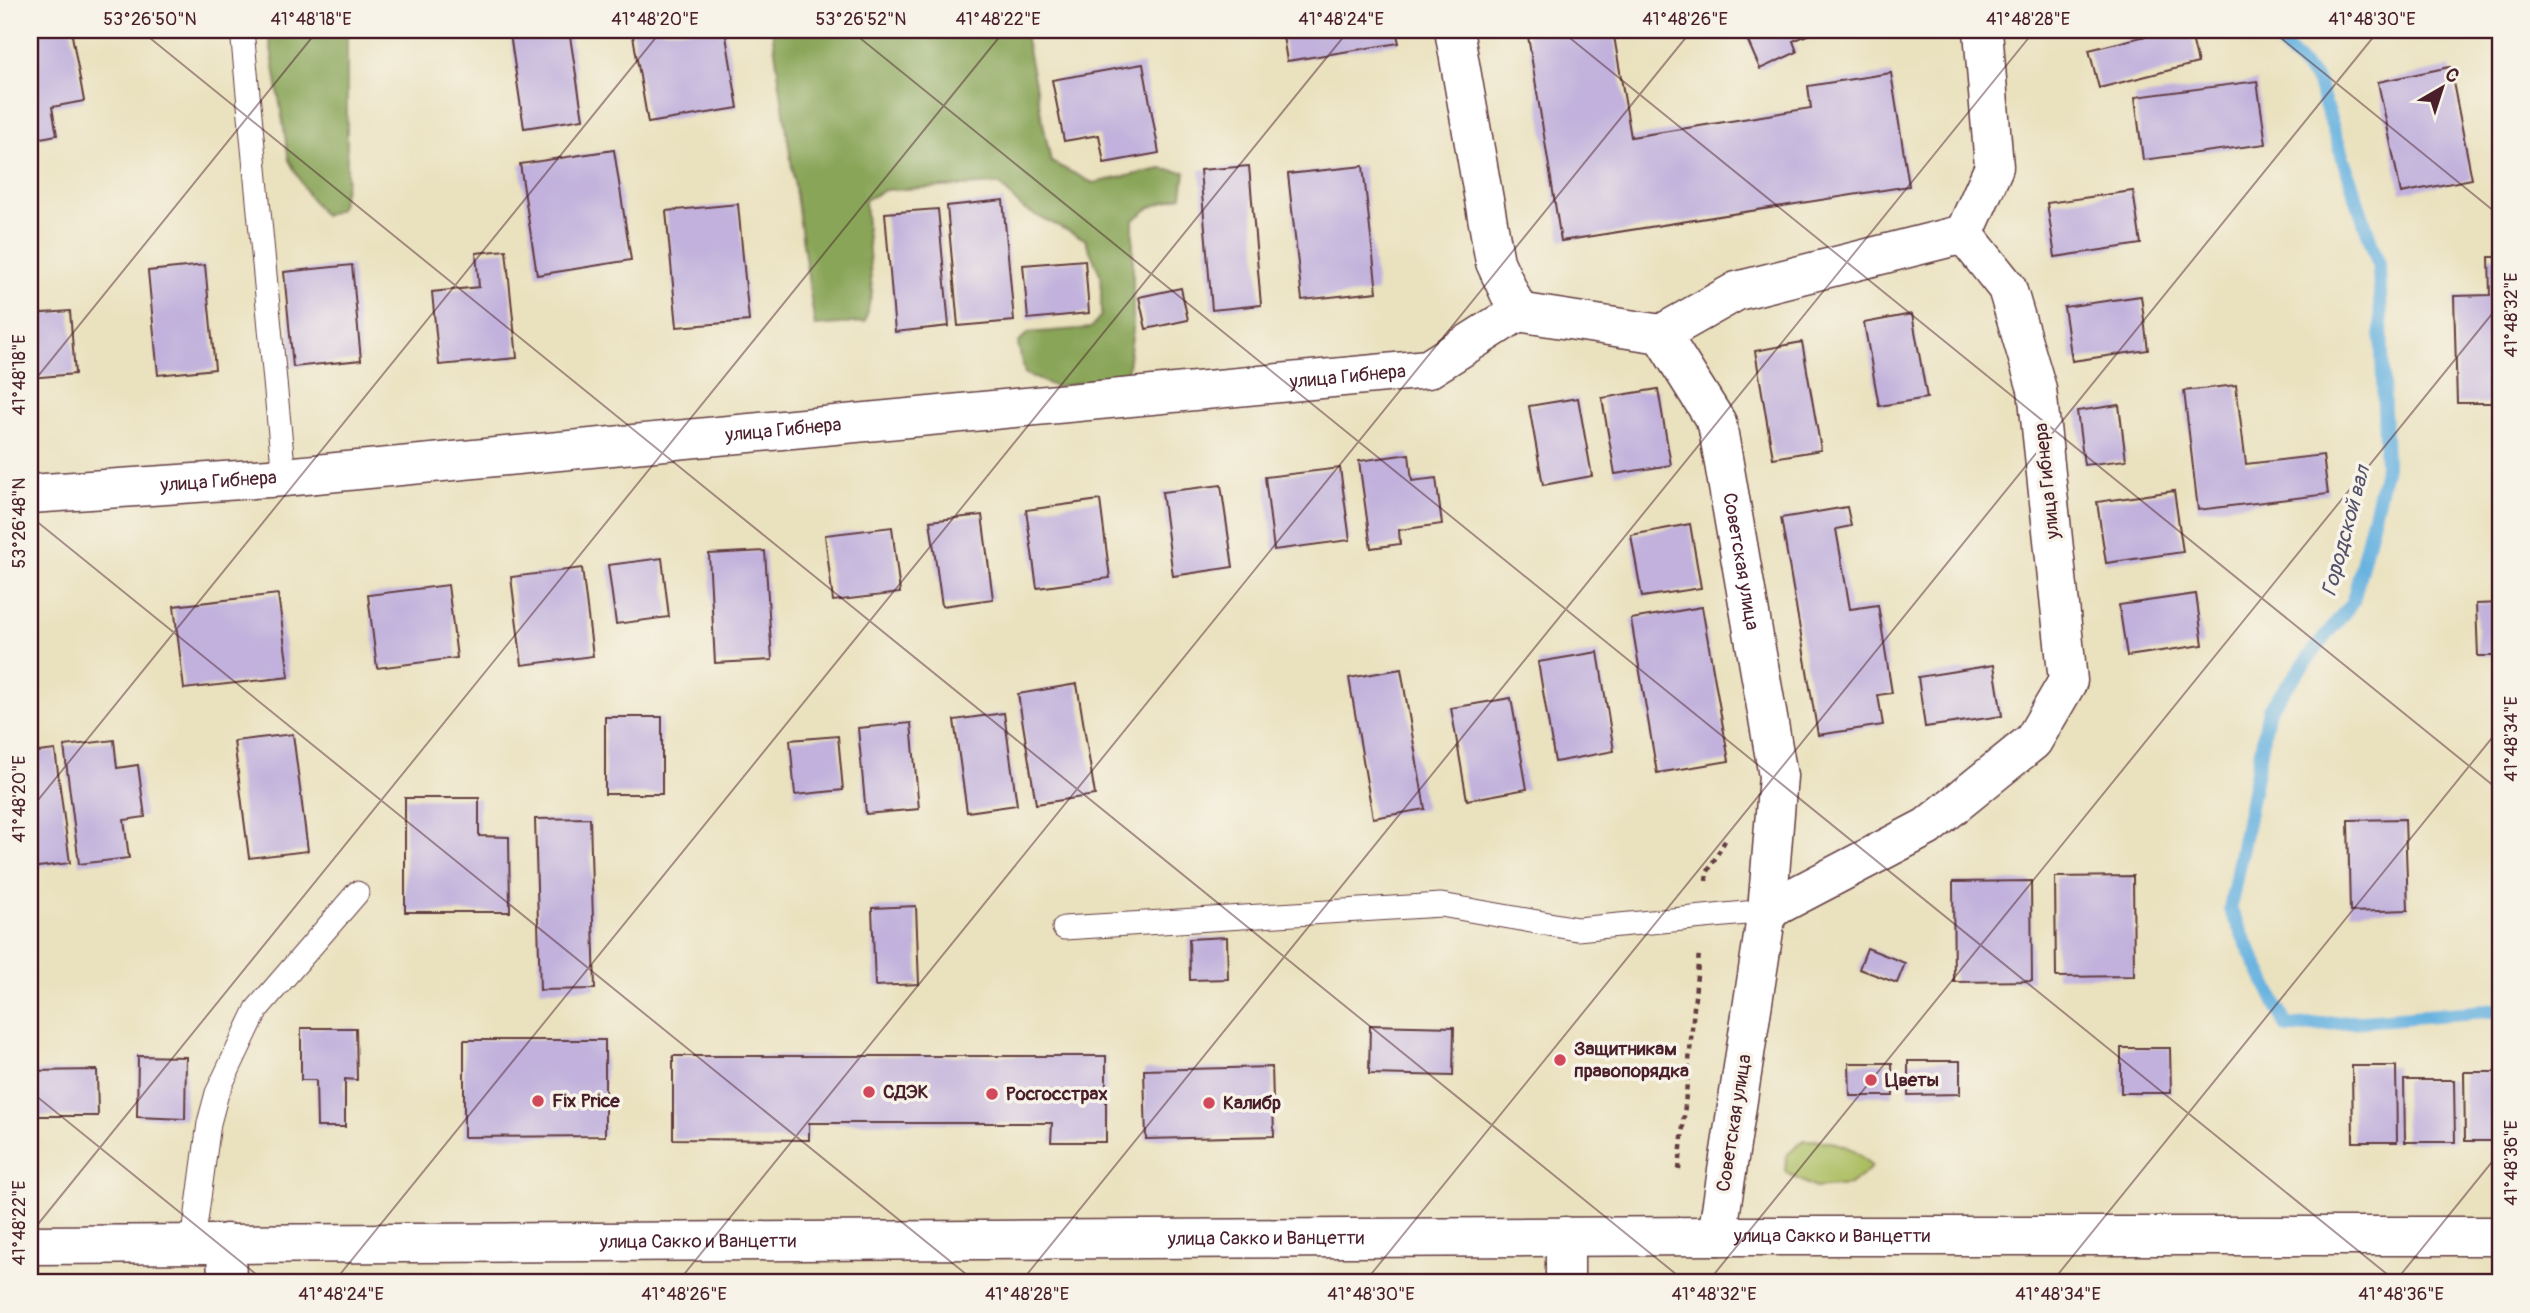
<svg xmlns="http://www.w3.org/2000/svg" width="2530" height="1313" viewBox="0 0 2530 1313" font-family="Pangolin,sans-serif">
  <rect width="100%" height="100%" fill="#f7f3e8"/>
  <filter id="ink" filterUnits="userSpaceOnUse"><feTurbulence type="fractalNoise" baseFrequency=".0143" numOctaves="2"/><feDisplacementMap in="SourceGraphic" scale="14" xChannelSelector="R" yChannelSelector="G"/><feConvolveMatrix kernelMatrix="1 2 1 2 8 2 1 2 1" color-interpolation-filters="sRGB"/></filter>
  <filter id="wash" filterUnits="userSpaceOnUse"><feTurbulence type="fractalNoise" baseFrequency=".00686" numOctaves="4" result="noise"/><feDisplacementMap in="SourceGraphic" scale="28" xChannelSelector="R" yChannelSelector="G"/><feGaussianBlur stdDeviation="1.57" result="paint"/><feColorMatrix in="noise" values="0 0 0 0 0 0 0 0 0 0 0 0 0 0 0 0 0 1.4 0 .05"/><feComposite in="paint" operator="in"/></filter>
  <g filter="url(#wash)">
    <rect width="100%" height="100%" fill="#eae1be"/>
    <path fill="#acbe62" stroke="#7b6e46" stroke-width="2" d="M 1804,1140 C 1834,1140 1852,1144 1872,1167 L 1850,1185 L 1815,1188 L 1785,1172 L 1787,1155 Z"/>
    <g fill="#89a558" stroke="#6a6242" stroke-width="2">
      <path d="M 268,30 L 347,30 L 347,179 L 340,209 L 324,216 L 308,195 L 289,160 Z"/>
      <path d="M 772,30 L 1024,30 L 1051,162 L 1093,183 L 1161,169 L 1185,172 L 1182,196 L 1151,207 L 1133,220 L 1133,330 L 1127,374 L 1056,387 L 1025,374 L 1018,344 L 1027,333 L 1091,328 L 1101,315 L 1101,276 L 1085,239 L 1023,209 L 999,184 L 885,190 L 865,200 L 872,292 L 865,322 L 815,326 Z"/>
    </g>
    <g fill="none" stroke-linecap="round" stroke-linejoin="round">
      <path stroke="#67b2e0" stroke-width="14" d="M 2268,30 L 2317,80 L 2379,266 L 2386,466 L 2353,601 L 2269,709 L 2230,909 L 2287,1027 L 2500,1010"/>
    </g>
    <g id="blocks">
      <g fill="#c1b1dc">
        <path d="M 30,30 L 71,30 L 84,101 L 52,107 L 57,135 L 30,140 Z"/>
        <path d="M 536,30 L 569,30 L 583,119 L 524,128 L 510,34 Z"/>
        <path d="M 632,30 L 725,30 L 738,108 L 648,123 Z"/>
        <path d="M 1282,30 L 1396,30 L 1399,43 L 1287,61 Z"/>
        <path d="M 1527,30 L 1613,30 L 1631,137 L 1811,108 L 1808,86 L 1891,73 L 1909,186 L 1561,241 Z"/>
        <path d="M 1743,30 L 1819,30 L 1793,41 L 1797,52 L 1760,69 Z"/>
        <path d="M 2170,30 L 2190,30 L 2198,63 L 2099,88 L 2089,50 Z"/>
        <path d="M 1143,64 L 1159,153 L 1104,163 L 1099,135 L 1064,141 L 1052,80 Z"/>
        <path d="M 2450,67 L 2472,179 L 2401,193 L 2378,82 Z"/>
        <path d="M 2257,81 L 2266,144 L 2143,160 L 2135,97 Z"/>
        <path d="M 614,150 L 631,260 L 537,275 L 520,164 Z"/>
        <path d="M 1249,166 L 1261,305 L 1212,310 L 1200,170 Z"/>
        <path d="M 1363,166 L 1377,292 L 1302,300 L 1288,174 Z"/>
        <path d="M 2133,191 L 2141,244 L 2055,257 L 2047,203 Z"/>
        <path d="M 1003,200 L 1014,321 L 958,326 L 947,206 Z"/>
        <path d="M 738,204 L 749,321 L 677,327 L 666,211 Z"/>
        <path d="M 938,209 L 949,326 L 895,332 L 885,213 Z"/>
        <path d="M 506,250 L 517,358 L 439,365 L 432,292 L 479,287 L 476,253 Z"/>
        <path d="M 2489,257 L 2500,257 L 2500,459 L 2495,459 L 2493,403 L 2457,403 L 2454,296 L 2490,295 Z"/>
        <path d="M 1085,260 L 1089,313 L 1028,319 L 1023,265 Z"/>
        <path d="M 205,265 L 215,369 L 158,375 L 148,271 Z"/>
        <path d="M 352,265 L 361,360 L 293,367 L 284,272 Z"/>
        <path d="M 1181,288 L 1188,320 L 1146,329 L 1139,297 Z"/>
        <path d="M 2141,296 L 2148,350 L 2072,361 L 2064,307 Z"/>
        <path d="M 70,311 L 75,374 L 30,378 L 30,314 Z"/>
        <path d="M 1912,314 L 1927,398 L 1879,406 L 1864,323 Z"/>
        <path d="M 1802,342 L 1821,450 L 1773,458 L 1755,351 Z"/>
        <path d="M 2236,385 L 2246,464 L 2323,455 L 2328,494 L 2198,510 L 2184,391 Z"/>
        <path d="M 1658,389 L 1671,465 L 1615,474 L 1602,398 Z"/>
        <path d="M 1578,398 L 1592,476 L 1543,485 L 1529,406 Z"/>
        <path d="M 2119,405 L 2126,460 L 2084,465 L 2077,411 Z"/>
        <path d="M 1409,454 L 1412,481 L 1436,478 L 1442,524 L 1399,530 L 1400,544 L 1371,548 L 1359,461 Z"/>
        <path d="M 1340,468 L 1350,540 L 1274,550 L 1265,477 Z"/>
        <path d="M 1221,485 L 1233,567 L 1173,576 L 1162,492 Z"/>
        <path d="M 2174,491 L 2183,552 L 2106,563 L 2097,502 Z"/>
        <path d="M 1100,500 L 1110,578 L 1037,588 L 1026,510 Z"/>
        <path d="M 1847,507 L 1851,526 L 1836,529 L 1850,609 L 1878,605 L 1892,693 L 1878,695 L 1883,725 L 1818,735 L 1781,518 Z"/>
        <path d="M 982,515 L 993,599 L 942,606 L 930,521 Z"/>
        <path d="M 1690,524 L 1701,588 L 1642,597 L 1631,535 Z"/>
        <path d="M 892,527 L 900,593 L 833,601 L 825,535 Z"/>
        <path d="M 765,551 L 772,660 L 715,663 L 709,554 Z"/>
        <path d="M 662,558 L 669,617 L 616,624 L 608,565 Z"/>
        <path d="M 582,568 L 593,656 L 522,665 L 511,577 Z"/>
        <path d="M 448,585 L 457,658 L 377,668 L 368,595 Z"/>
        <path d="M 278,594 L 289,677 L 184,689 L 174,606 Z"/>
        <path d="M 2196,594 L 2203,645 L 2127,656 L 2119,605 Z"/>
        <path d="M 2500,603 L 2500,656 L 2478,656 L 2476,604 Z"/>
        <path d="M 1702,607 L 1729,761 L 1657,773 L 1631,619 Z"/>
        <path d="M 1598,652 L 1614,751 L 1555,762 L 1538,662 Z"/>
        <path d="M 1994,665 L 2002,716 L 1925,727 L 1918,677 Z"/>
        <path d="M 1401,669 L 1425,809 L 1373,818 L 1349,678 Z"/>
        <path d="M 1077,684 L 1095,795 L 1036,804 L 1018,694 Z"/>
        <path d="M 1511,698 L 1527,789 L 1467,800 L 1451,708 Z"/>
        <path d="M 1004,713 L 1017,805 L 967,812 L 954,720 Z"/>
        <rect x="605" y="717" width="57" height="77"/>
        <path d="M 911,723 L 919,809 L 866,814 L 858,728 Z"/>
        <path d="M 293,734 L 308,851 L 249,858 L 234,741 Z"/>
        <path d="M 838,736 L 843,790 L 795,795 L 790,740 Z"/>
        <path d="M 114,740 L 117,768 L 138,765 L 145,817 L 124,820 L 129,858 L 79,864 L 64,746 Z"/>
        <path d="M 55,750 L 70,863 L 30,868 L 30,753 Z"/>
        <path d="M 405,798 L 479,798 L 479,836 L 509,837 L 510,912 L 405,912 Z"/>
        <path d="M 590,818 L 595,989 L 540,990 L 535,819 Z"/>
        <path d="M 2405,819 L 2408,910 L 2350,912 L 2348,820 Z"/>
        <path d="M 2133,876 L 2134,976 L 2056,977 L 2055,877 Z"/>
        <path d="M 2031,881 L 2032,981 L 1954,982 L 1953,882 Z"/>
        <path d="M 916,906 L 919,984 L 875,986 L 872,908 Z"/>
        <path d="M 1227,937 L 1228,979 L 1190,980 L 1189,939 Z"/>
        <path d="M 1867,948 L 1905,963 L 1897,983 L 1859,969 Z"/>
        <path d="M 1370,1025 L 1454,1027 L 1453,1076 L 1369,1074 Z"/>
        <path d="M 301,1028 L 356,1028 L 357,1080 L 345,1079 L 345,1127 L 317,1127 L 316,1080 L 301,1080 Z"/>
        <path d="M 464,1040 L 605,1040 L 605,1136 L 464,1137 Z"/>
        <path d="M 2121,1048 L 2170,1048 L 2171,1093 L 2121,1093 Z"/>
        <path d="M 138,1056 L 186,1057 L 185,1119 L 137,1117 Z"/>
        <path d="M 673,1056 L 1106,1056 L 1106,1142 L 1051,1142 L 1052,1123 L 809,1123 L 809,1140 L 673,1139 Z"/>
        <path d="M 1908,1061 L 1960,1061 L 1960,1094 L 1908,1095 Z"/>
        <path d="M 1849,1063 L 1892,1063 L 1893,1096 L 1850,1096 Z"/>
        <path d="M 2352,1066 L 2396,1066 L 2397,1142 L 2353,1142 Z"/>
        <path d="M 1272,1067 L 1274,1136 L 1146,1139 L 1144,1070 Z"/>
        <path d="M 97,1070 L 98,1116 L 30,1116 L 30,1071 Z"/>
        <path d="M 2464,1072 L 2500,1072 L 2500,1141 L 2465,1141 Z"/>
        <path d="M 2404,1080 L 2454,1080 L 2455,1142 L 2405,1142 Z"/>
      </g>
    </g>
  </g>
  <g filter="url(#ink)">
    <use href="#blocks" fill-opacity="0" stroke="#623c41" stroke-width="2"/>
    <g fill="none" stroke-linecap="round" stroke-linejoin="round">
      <g stroke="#623c41" stroke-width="25">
        <g id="service">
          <path d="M 242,30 L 284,477"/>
          <path d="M 1064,928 L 1441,905 L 1577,929 L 1767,911"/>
          <path d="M 193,1243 L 209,1123 L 217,1093 L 257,1009 L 357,893"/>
        </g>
      </g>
      <g stroke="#623c41" stroke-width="41">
        <g id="minor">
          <path id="s1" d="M 1454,30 L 1495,262 L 1518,312 L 1661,334 L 1717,423 L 1778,776 L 1767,911 L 1717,1236"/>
          <path d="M 1964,234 L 1994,167 L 1983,30"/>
          <path d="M 1661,334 L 1737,291 L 1964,234"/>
          <path id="s2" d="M 30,494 L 284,477 L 1428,369 L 1518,312"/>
          <path d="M 1767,911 L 1927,827 L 2033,741 L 2068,681 L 2037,389 L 2007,288 L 1964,234"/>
          <path d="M 226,1243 L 227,1283"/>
          <path d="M 1565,1283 L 1565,1236"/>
        </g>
      </g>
      <g stroke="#623c41" stroke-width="41">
        <g id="primary">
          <path id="s3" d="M 30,1245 L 1717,1236 L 2500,1236"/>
        </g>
      </g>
      <g stroke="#623c41" stroke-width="4.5" stroke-dasharray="5 5" stroke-linecap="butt">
        <path d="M 1706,881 L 1707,873 L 1726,839"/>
        <path d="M 1679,1170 L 1699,953"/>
      </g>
      <use href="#service" stroke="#fff" stroke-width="23"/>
      <use href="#minor" stroke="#fff" stroke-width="38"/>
      <use href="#primary" stroke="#fff" stroke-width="38"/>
    </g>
  </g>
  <path fill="none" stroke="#4a1f2b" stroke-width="2" stroke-opacity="0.45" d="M 140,30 L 1687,1283M 850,30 L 2398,1283M 1560,30 L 2500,791M 2271,30 L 2500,216M 30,386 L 318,30M 30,516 L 977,1283M 30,810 L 662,30M 30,1091 L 267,1283M 30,1234 L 1005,30M 333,1283 L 1349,30M 677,1283 L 1692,30M 1020,1283 L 2035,30M 1364,1283 L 2379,30M 1707,1283 L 2500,304M 2051,1283 L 2500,728M 2394,1283 L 2500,1152"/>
  <g fill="#d1495b" stroke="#f7f3e8" stroke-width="2.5">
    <circle cx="1560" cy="1060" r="7"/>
    <circle cx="1871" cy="1080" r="7"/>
    <circle cx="869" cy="1092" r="7"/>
    <circle cx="992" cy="1094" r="7"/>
    <circle cx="538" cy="1101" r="7"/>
    <circle cx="1209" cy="1103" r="7"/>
  </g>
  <g text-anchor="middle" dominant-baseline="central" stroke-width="7" stroke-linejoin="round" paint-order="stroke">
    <g font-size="19" fill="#4a1f2b" stroke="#f7f3e8">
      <text stroke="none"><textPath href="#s2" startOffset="1323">улица Гибнера</textPath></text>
      <text stroke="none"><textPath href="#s2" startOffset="756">улица Гибнера</textPath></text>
      <text stroke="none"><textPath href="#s2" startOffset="189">улица Гибнера</textPath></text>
      <text transform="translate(2047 481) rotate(-96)">улица Гибнера</text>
      <text stroke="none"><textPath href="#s1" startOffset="681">Советская улица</textPath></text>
      <text transform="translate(1734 1123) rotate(-81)">Советская улица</text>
      <text stroke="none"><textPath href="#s3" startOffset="1802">улица Сакко и Ванцетти</textPath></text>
      <text stroke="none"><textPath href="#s3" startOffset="1236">улица Сакко и Ванцетти</textPath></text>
      <text stroke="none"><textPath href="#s3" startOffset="668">улица Сакко и Ванцетти</textPath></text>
    </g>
    <g font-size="19" font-weight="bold" fill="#4a1f2b" stroke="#f7f3e8" text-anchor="start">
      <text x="1574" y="1049">Защитникам<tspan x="1574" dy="22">правопорядка</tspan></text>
      <text x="1885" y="1080">Цветы</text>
      <text x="883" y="1092">СДЭК</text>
      <text x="1006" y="1094">Росгосстрах</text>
      <text x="552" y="1101">Fix Price</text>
      <text x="1223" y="1103">Калибр</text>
    </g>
    <g font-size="21" font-style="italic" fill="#54526a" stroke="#f7f3e8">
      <text transform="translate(2346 531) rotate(-75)">Городской вал</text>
    </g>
  </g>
  <rect width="2530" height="1313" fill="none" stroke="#f7f3e8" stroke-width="77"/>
  <g transform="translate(2442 88) rotate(39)" stroke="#f7f3e8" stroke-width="5" paint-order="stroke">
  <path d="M0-5L12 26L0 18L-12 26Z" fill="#4a1f2b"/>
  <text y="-10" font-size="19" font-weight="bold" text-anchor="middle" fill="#4a1f2b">С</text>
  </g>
  <rect x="38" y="38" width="2454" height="1236" fill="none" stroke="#4a1f2b" stroke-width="2.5"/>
  <g font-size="18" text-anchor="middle" fill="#4a1f2b">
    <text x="150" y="25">53°26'50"N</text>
    <text x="311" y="25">41°48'18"E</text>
    <text x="655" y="25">41°48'20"E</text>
    <text x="861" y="25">53°26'52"N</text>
    <text x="998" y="25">41°48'22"E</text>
    <text x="1341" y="25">41°48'24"E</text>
    <text x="1685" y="25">41°48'26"E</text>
    <text x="2028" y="25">41°48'28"E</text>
    <text x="2372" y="25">41°48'30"E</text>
    <text transform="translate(2511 315) rotate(-90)" y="6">41°48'32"E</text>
    <text transform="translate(19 375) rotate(-90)" y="6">41°48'18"E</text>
    <text transform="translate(19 523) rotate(-90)" y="6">53°26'48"N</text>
    <text transform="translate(2511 739) rotate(-90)" y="6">41°48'34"E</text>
    <text transform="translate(19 799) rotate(-90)" y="6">41°48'20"E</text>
    <text transform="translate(2511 1163) rotate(-90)" y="6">41°48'36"E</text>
    <text transform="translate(19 1223) rotate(-90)" y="6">41°48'22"E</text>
    <text x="341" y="1300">41°48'24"E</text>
    <text x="684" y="1300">41°48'26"E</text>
    <text x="1027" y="1300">41°48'28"E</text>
    <text x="1371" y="1300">41°48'30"E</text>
    <text x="1714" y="1300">41°48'32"E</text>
    <text x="2058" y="1300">41°48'34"E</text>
    <text x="2401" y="1300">41°48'36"E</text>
  </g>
</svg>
